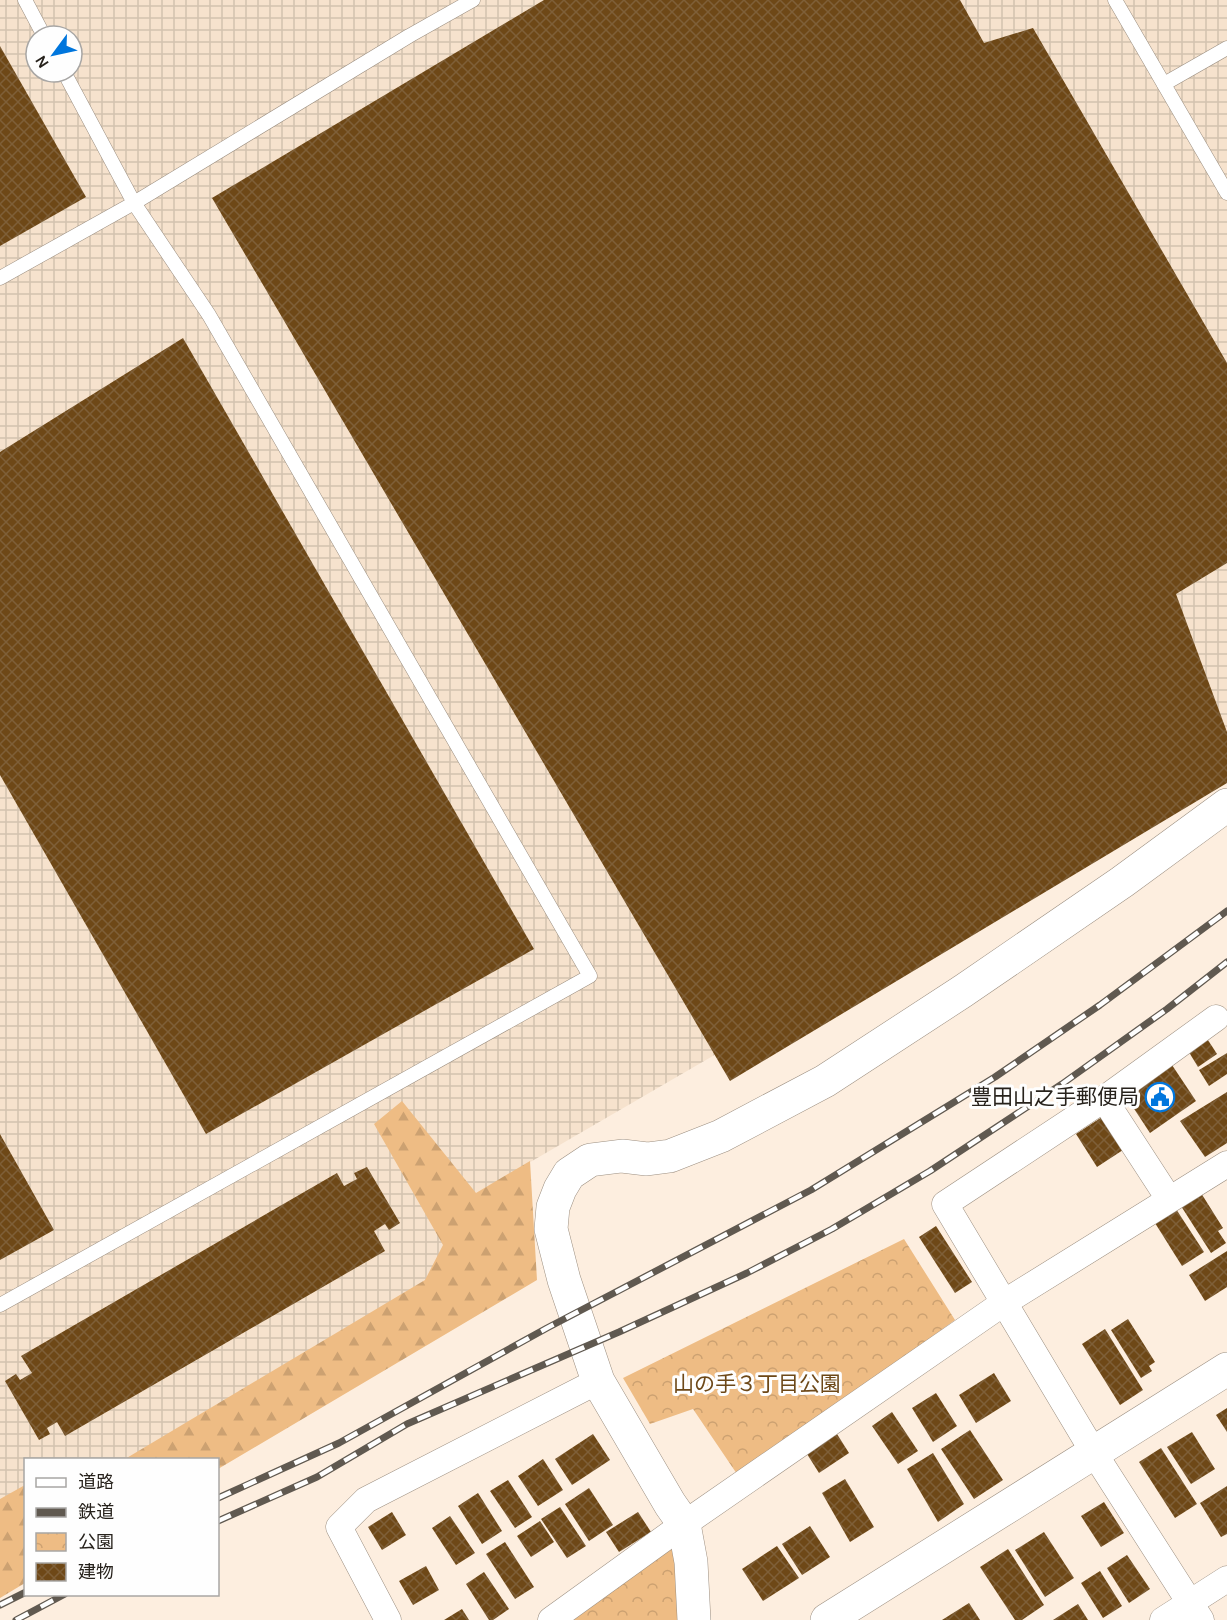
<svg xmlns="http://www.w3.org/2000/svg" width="1227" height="1620" viewBox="0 0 1227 1620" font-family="Karla,'Noto Sans JP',sans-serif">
  <defs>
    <pattern id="industrial-grid" width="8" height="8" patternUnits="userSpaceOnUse" patternTransform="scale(1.5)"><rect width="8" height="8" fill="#f6e2cd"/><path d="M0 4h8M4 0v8" fill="none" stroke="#d3c2af"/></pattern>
    <pattern id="forest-firs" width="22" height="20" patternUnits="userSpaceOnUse" patternTransform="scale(1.5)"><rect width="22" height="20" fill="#eebc84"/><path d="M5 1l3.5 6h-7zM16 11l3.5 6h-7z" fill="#cca171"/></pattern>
    <pattern id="park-crowns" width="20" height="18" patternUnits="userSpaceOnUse" patternTransform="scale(1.5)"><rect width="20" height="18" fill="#eebc84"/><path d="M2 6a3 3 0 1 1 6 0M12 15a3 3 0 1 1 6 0" fill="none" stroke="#cca171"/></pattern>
    <pattern id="building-cross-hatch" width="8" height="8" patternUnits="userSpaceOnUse" patternTransform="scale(1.5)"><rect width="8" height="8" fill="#6e4817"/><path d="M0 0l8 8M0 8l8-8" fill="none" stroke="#7e5f38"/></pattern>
  </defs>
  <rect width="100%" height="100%" fill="#fdeedf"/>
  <path fill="url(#industrial-grid)" fill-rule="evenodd" d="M 0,0 L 1227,0 L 1227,763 L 797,1007 L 477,1193 L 514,1288 L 188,1459 L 26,1460 L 25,1545 L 0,1558 ZM 36,36 L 72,36 L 72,72 L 36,72 Z"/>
  <g fill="url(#forest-firs)">
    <path d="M 402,1101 L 476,1193 L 530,1161 L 537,1280 L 218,1469 L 218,1460 L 125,1459 L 425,1280 L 443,1245 L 374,1124 Z"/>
    <path d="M 25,1485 L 25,1583 L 0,1598 L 0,1499 Z"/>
  </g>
  <g fill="url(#park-crowns)">
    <path d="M 904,1239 L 955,1320 L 739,1477 L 693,1409 L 650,1424 L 623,1378 Z"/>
    <path d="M 677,1541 L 683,1620 L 567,1620 Z"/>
  </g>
  <g fill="url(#building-cross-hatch)">
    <path d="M 544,0 L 960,0 L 984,43 L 1033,28 L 1227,363 L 1227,563 L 1176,594 L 1227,732 L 1227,783 L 730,1081 L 212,198 Z"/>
    <path d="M 0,46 L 86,197 L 0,246 Z"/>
    <path d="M 183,338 L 534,949 L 206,1134 L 0,775 L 0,452 Z"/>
    <path d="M 1206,1037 L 1217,1054 L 1198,1067 L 1187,1049 Z"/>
    <path d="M 1227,1053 L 1227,1074 L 1209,1086 L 1199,1070 Z"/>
    <path d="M 1172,1065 L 1196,1101 L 1150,1133 L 1125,1095 Z"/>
    <path d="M 1227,1092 L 1227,1143 L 1205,1157 L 1180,1121 Z"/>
    <path d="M 1102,1117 L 1123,1150 L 1097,1167 L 1076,1134 Z"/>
    <path d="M 0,1134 L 54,1230 L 0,1260 Z"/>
    <path d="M 367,1167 L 400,1223 L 389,1230 L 385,1224 L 374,1231 L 385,1251 L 65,1436 L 57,1422 L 47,1428 L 50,1434 L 39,1440 L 5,1381 L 16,1374 L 20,1380 L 32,1373 L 21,1356 L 337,1173 L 344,1186 L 357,1179 L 354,1173 Z"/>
    <path d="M 1201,1193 L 1223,1228 L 1218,1231 L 1226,1243 L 1211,1253 L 1181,1206 Z"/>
    <path d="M 1176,1209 L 1204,1252 L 1182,1266 L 1155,1223 Z"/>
    <path d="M 936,1226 L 972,1282 L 955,1293 L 919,1237 Z"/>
    <path d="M 1227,1251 L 1227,1287 L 1205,1301 L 1189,1275 Z"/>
    <path d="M 1128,1319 L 1155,1362 L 1149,1366 L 1152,1371 L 1141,1378 L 1111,1330 Z"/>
    <path d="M 1105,1329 L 1143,1390 L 1120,1405 L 1082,1344 Z"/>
    <path d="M 994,1373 L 1011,1401 L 976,1423 L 959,1395 Z"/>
    <path d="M 936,1393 L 957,1426 L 933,1442 L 912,1408 Z"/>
    <path d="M 1227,1408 L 1227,1432 L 1216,1415 Z"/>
    <path d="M 892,1412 L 918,1451 L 898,1464 L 872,1426 Z"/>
    <path d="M 970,1430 L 1003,1480 L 974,1499 L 941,1449 Z"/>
    <path d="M 1192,1432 L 1215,1469 L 1191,1484 L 1167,1447 Z"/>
    <path d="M 593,1434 L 610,1460 L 572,1485 L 555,1459 Z"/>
    <path d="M 837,1434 L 849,1453 L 819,1473 L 807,1454 Z"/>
    <path d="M 1161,1448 L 1197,1504 L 1175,1518 L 1139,1462 Z"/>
    <path d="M 933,1453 L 964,1504 L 938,1522 L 907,1469 Z"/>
    <path d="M 543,1459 L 563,1490 L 538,1506 L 518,1476 Z"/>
    <path d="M 845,1479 L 874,1527 L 850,1542 L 822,1493 Z"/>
    <path d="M 508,1480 L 532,1517 L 515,1528 L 490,1491 Z"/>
    <path d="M 1227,1486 L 1227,1534 L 1221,1537 L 1200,1503 Z"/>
    <path d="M 589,1488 L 613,1525 L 589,1541 L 565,1504 Z"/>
    <path d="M 478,1493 L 502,1531 L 482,1544 L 458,1506 Z"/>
    <path d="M 1104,1502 L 1124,1533 L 1101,1547 L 1081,1516 Z"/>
    <path d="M 560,1507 L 586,1546 L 567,1558 L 541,1519 Z"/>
    <path d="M 392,1512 L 406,1535 L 382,1550 L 368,1527 Z"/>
    <path d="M 638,1512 L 651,1532 L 619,1552 L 606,1532 Z"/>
    <path d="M 450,1516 L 475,1553 L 456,1565 L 432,1528 Z"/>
    <path d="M 540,1521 L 554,1542 L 531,1557 L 517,1536 Z"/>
    <path d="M 810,1526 L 830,1557 L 802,1575 L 782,1544 Z"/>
    <path d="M 1044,1532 L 1074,1578 L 1045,1597 L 1015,1550 Z"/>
    <path d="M 505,1542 L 534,1587 L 515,1599 L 486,1554 Z"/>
    <path d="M 777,1546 L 799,1578 L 763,1601 L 742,1569 Z"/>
    <path d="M 1008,1549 L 1044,1605 L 1022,1620 L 1015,1620 L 980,1567 Z"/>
    <path d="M 1127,1555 L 1150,1589 L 1129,1603 L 1107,1568 Z"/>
    <path d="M 426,1566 L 439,1590 L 413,1605 L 399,1581 Z"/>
    <path d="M 1100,1571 L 1122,1606 L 1103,1618 L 1081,1583 Z"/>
    <path d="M 484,1572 L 509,1609 L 493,1620 L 489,1620 L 466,1584 Z"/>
    <path d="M 969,1603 L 980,1620 L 942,1620 Z"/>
    <path d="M 1078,1604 L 1088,1620 L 1053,1620 Z"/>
    <path d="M 462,1609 L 469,1620 L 444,1620 Z"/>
  </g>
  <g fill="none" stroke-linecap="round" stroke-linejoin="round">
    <g stroke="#9c8f81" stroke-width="15">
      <g id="lane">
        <path d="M 25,0 L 44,36"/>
        <path d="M 1115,0 L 1227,193"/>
        <path d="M 1164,84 L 1227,48"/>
        <path d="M 0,278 L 134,203 L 409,36 L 473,0"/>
        <path d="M 0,1305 L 590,976 L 209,315 L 134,203 L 64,72"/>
      </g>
    </g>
    <g stroke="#9c8f81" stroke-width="27">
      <g id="street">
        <path d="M 1104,1099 L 1169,1199"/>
        <path d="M 388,1620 L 339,1527 L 366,1500 L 598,1381"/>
        <path d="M 551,1620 L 684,1524 L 1005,1302 L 1227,1164"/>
        <path d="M 1163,1620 L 1227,1579"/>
        <path d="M 1201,1620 L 1094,1453 L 945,1204 L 1104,1099 L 1216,1018"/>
      </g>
    </g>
    <g stroke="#9c8f81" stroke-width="34">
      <g id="secondary">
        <path d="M 694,1620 L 691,1562 L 684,1524 L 670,1504 L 598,1381 L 564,1280 L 551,1229 L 553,1207 L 560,1189 L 569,1174 L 590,1160 L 622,1156 L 647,1159 L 670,1156 L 721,1136 L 825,1081 L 963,991 L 1122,882 L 1227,805"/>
        <path d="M 827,1620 L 1227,1369"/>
      </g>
    </g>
    <use href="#lane" stroke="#fff" stroke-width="14"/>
    <use href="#street" stroke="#fff" stroke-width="26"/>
    <use href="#secondary" stroke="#fff" stroke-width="33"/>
    <g stroke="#605950" stroke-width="7">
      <g id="rail">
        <path d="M 218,1498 L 339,1443 L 547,1328 L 811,1190 L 995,1077 L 1100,1005 L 1227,911"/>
        <path d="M 218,1521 L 317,1477 L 407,1424 L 619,1332 L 747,1273 L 832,1229 L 930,1171 L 1062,1084 L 1167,1009 L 1227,962"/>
        <path d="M 0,1605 L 26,1592"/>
        <path d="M 16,1620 L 65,1594"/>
      </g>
    </g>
    <use href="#rail" stroke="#fefefe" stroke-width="4.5" stroke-dasharray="14" stroke-linecap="butt"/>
  </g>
  <defs>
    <g id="civic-ring" transform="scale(1.5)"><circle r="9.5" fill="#fefefe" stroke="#0076dd" stroke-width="1.5"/><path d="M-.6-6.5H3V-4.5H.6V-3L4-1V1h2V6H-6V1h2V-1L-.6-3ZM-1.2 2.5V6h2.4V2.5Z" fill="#0076dd"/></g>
  </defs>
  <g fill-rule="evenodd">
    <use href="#civic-ring" x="1160" y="1097"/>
  </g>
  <g text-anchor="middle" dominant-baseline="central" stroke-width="6" stroke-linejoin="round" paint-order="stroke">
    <g font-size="21" fill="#27221c" stroke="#fefefe" text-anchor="end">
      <text x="1139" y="1097">豊田山之手郵便局</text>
    </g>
    <g font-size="21" fill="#6d4818" stroke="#fefefe">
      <text x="757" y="1384">山の手３丁目公園</text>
    </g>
  </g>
  <rect x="24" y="1458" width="195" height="138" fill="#fefefe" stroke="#a8a6a4" stroke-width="1.5"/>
  <rect x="36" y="1478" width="30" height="9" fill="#ffffff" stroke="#a8a6a4" stroke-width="1.5"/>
  <text x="78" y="1488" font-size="18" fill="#27221c">道路</text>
  <rect x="36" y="1508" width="30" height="9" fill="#605950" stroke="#a8a6a4" stroke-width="1.5"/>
  <text x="78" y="1518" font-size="18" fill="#27221c">鉄道</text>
  <rect x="36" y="1533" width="30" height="18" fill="url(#park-crowns)" stroke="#a8a6a4" stroke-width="1.5"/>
  <text x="78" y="1548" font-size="18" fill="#27221c">公園</text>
  <rect x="36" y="1563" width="30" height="18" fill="url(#building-cross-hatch)" stroke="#a8a6a4" stroke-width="1.5"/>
  <text x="78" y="1578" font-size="18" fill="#27221c">建物</text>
  <g transform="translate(54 54) rotate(237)"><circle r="28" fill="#fefefe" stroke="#a8a6a4" stroke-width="1.5"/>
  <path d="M0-4.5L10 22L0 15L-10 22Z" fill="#0076dd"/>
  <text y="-9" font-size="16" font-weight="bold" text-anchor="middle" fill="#27221c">N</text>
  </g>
</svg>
